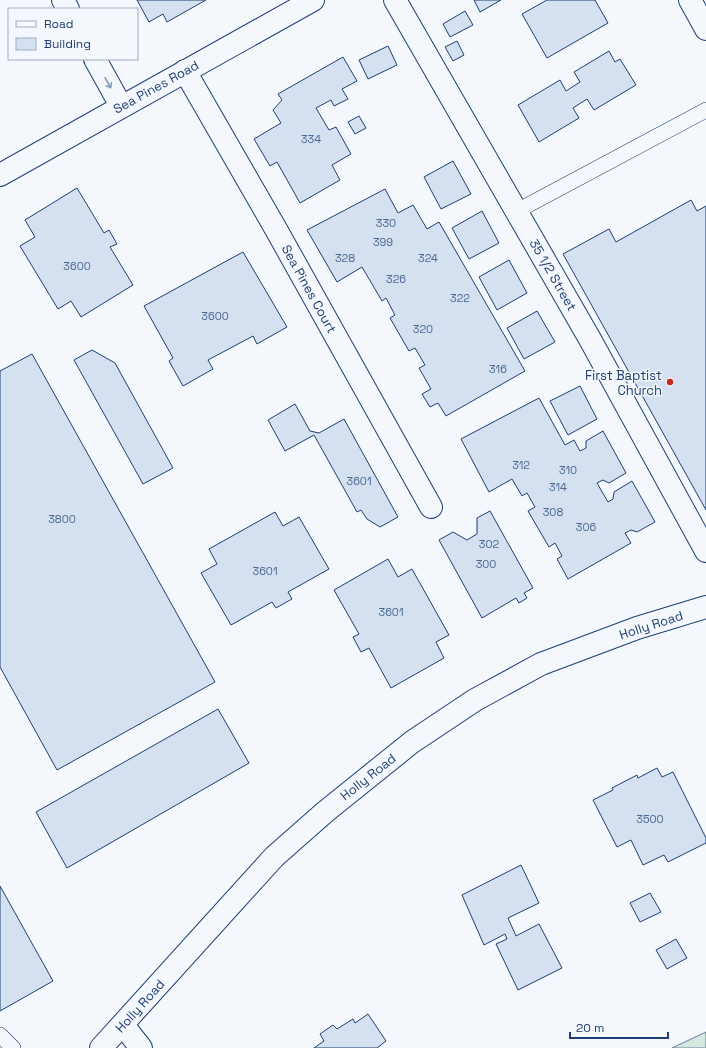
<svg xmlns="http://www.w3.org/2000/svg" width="706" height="1048" viewBox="0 0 706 1048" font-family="'Space Grotesk',sans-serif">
  <rect width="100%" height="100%" fill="#f4f7fb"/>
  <path fill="#d7e8df" stroke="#687fa3" d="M 706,1032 L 706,1048 L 672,1048 Z"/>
  <g fill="#d5e0f0" stroke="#1d3f73">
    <path d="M 137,0 L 206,0 L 167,22 L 163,14 L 149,22 Z"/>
    <path d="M 474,0 L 501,0 L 480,12 Z"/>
    <path d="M 547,0 L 595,0 L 608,23 L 547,58 L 522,14 Z"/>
    <path d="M 465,11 L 473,25 L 450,37 L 443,24 Z"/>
    <path d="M 457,41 L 464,55 L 453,61 L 445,47 Z"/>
    <path d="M 388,46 L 397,65 L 368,79 L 359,60 Z"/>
    <path d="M 609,51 L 615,62 L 620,59 L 636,85 L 594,110 L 587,99 L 573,108 L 579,118 L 539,142 L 518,105 L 560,80 L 566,91 L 580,82 L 574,72 Z"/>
    <path d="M 343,57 L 357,81 L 342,89 L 348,99 L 334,106 L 331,100 L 316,108 L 329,130 L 336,127 L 351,154 L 332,165 L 340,180 L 300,203 L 277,162 L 270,166 L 254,139 L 281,123 L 273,110 L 282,100 L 278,94 Z"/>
    <path d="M 359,116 L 366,128 L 355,134 L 348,122 Z"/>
    <path d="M 453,161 L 471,194 L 441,209 L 424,177 Z"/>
    <path d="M 77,188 L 104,233 L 109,230 L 117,244 L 110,247 L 133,285 L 81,317 L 71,301 L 58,309 L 20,246 L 35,237 L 25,220 Z"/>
    <path d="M 385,189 L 398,213 L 413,205 L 427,229 L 439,222 L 525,371 L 446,416 L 438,403 L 430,407 L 422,394 L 431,389 L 419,368 L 425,365 L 415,348 L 409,351 L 390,318 L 395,315 L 386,298 L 382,301 L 362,267 L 337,282 L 307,230 Z"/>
    <path d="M 691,200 L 697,211 L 706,206 L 706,510 L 563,254 L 609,229 L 616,242 Z"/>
    <path d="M 482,211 L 499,243 L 469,259 L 452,228 Z"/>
    <path d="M 243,252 L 287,327 L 257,344 L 253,336 L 208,360 L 213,369 L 183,386 L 169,361 L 173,358 L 144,306 Z"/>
    <path d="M 509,260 L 527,293 L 497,310 L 479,277 Z"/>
    <path d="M 537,311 L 555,342 L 524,359 L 507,328 Z"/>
    <path d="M 92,350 L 115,363 L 173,468 L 143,484 L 74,360 Z"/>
    <path d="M 32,354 L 215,682 L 57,770 L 0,667 L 0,371 Z"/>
    <path d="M 580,386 L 597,419 L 568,435 L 550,401 Z"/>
    <path d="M 539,398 L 565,445 L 574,440 L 580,451 L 586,448 L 586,441 L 603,431 L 626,473 L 609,483 L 603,480 L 597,483 L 608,502 L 613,499 L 614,492 L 632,481 L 655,522 L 637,532 L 631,530 L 625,533 L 631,543 L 568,579 L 557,559 L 562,556 L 555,543 L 549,547 L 528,511 L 535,507 L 527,493 L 522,496 L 512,479 L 489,492 L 461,439 Z"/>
    <path d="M 295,404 L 310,431 L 319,433 L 344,419 L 398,517 L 380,527 L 367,519 L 361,510 L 357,512 L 314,435 L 285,451 L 268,420 Z"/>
    <path d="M 490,511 L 533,588 L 524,593 L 527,598 L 519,603 L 516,598 L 482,618 L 439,540 L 453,532 L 467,540 L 477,534 L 477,518 Z"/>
    <path d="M 275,512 L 283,526 L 299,517 L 329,569 L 288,592 L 292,599 L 276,608 L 272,602 L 231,625 L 201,573 L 217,564 L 209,549 Z"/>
    <path d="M 388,559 L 398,577 L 412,569 L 449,635 L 436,642 L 444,658 L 391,688 L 369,648 L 361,652 L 353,637 L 359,634 L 334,590 Z"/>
    <path d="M 218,709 L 249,763 L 67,868 L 36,812 Z"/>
    <path d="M 657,768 L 662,777 L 673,772 L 706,838 L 706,843 L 668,862 L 664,855 L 643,865 L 631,840 L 617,847 L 593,800 L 613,790 L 612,788 L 637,775 L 638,778 Z"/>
    <path d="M 521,865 L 539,903 L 508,918 L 516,936 L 539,924 L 562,968 L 518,990 L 496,944 L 507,939 L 505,934 L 484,945 L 462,895 Z"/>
    <path d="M 0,886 L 53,981 L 0,1011 Z"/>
    <path d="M 650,893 L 661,912 L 640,922 L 630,903 Z"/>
    <path d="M 676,939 L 687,958 L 667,969 L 656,950 Z"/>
    <path d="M 368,1014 L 386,1041 L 377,1048 L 314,1048 L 324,1041 L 320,1034 L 333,1025 L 337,1029 L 353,1019 L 355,1023 Z"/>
  </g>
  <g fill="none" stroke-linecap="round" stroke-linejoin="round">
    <g stroke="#1d3f73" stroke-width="16">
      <g id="service">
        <path d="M 517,211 L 706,110"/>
        <path d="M 0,1035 L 13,1048"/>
      </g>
    </g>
    <g stroke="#1d3f73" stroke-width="24">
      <g id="minor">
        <path d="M 63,0 L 68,9"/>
        <path d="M 395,0 L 591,341 L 706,551"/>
        <path d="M 690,0 L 706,29"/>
        <path d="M 95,59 L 121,106"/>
        <path d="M 185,71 L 277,231 L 431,507"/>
        <path d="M 0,175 L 313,0"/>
        <path d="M 123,1025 L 141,1048"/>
      </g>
    </g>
    <g stroke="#1d3f73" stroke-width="24">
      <path id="tertiary" d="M 101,1048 L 274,857 L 325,812 L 412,742 L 475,700 L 541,664 L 637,628 L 706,607"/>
    </g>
    <use href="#service" stroke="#f4f7fb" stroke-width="15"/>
    <use href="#minor" stroke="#f4f7fb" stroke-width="22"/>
    <use href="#tertiary" stroke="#f4f7fb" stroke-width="22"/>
  </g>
  <defs><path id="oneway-shaft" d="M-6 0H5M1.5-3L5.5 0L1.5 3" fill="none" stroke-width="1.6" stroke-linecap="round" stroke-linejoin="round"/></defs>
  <use stroke="#889bb7" href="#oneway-shaft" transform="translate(108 83) rotate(61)"/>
  <circle fill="#c62828" stroke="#f4f7fb" stroke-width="1.5" cx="670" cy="382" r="4"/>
  <g text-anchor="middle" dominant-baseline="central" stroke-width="3" stroke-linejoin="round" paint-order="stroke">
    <g font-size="11" fill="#4b6792">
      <text x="311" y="139">334</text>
      <text x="386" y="223">330</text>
      <text x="383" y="242">399</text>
      <text x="345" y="258">328</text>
      <text x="428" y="258">324</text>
      <text x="77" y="266">3600</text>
      <text x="396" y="279">326</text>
      <text x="460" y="298">322</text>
      <text x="215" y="316">3600</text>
      <text x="423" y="329">320</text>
      <text x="498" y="369">316</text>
      <text x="521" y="465">312</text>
      <text x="568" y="470">310</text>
      <text x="359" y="481">3601</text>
      <text x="558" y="487">314</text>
      <text x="553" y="512">308</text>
      <text x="62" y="519">3800</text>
      <text x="586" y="527">306</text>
      <text x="489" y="544">302</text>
      <text x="486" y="564">300</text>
      <text x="265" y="571">3601</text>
      <text x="391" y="612">3601</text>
      <text x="650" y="819">3500</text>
    </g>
    <g font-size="13" fill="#1d3f73" stroke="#f4f7fb">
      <text transform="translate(156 87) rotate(-29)">Sea Pines Road</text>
      <text transform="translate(553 275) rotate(60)">35 1/2 Street</text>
      <text transform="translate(309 289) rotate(61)">Sea Pines Court</text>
      <text transform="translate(651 625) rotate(-18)">Holly Road</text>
      <text transform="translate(368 777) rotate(-38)">Holly Road</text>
      <text transform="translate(140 1006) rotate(-48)">Holly Road</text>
    </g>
    <g font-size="13" fill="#1d3f73" stroke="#f4f7fb" text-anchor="end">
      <text x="662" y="375">First Baptist<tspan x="662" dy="15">Church</tspan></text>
    </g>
  </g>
  <rect x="8" y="8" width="130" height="52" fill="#f4f7fb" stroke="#9eadc5"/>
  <rect x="16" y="21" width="20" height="6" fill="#f4f7fb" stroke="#9eadc5"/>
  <text x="44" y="28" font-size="12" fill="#1d3f73">Road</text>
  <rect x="16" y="38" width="20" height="12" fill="#d5e0f0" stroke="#9eadc5"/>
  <text x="44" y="48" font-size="12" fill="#1d3f73">Building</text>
  <path d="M570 1032v6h98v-6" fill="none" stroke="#1d3f73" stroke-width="2"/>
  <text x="576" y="1032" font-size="12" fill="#1d3f73" stroke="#f4f7fb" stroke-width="3" paint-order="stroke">20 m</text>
</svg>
